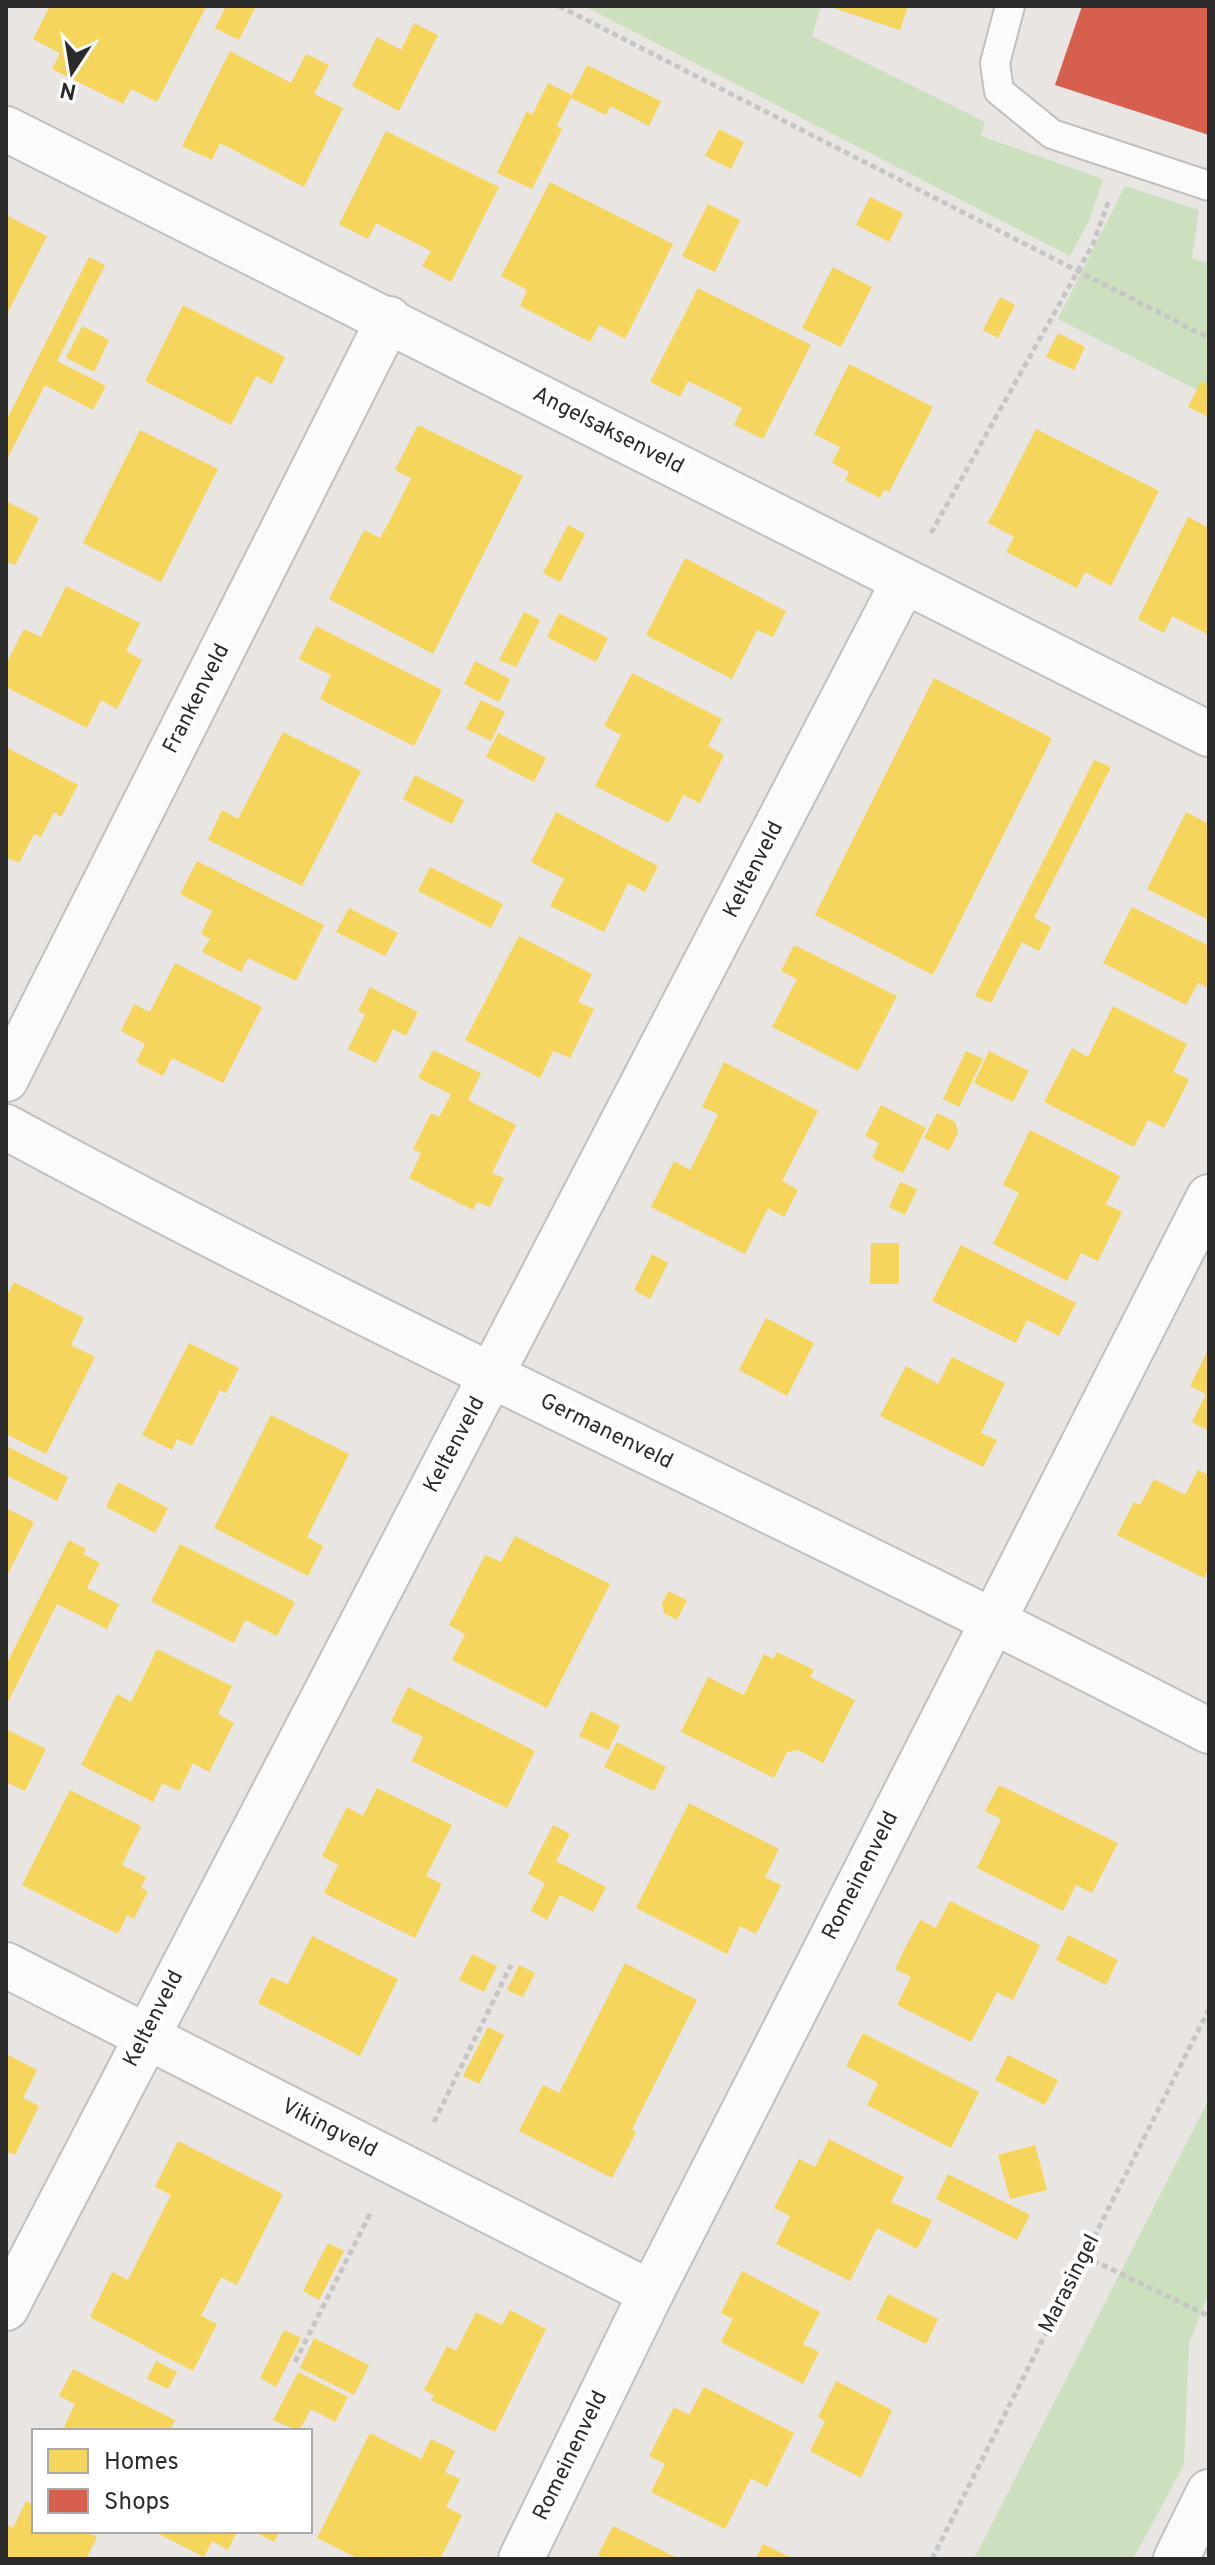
<svg xmlns="http://www.w3.org/2000/svg" width="1215" height="2565" viewBox="0 0 1215 2565" font-family="Overpass,sans-serif">
  <rect width="100%" height="100%" fill="#e8e5e2"/>
  <g fill="#cce0bf">
    <path d="M 584,6 L 821,6 L 812,36 L 985,122 L 981,136 L 1103,179 L 1089,221 L 1070,256 Z"/>
    <path d="M 1125,186 L 1199,210 L 1192,258 L 1209,264 L 1209,396 L 1058,319 Z"/>
    <path d="M 1209,2099 L 1209,2291 L 1189,2344 L 1184,2465 L 1133,2559 L 974,2559 Z"/>
  </g>
  <g fill="#f6d55c">
    <path d="M 50,6 L 203,6 L 206,7 L 157,102 L 131,89 L 123,104 L 52,69 L 60,53 L 33,39 Z"/>
    <path d="M 226,6 L 256,6 L 239,40 L 215,28 Z"/>
    <path d="M 828,6 L 908,6 L 900,30 Z"/>
    <path d="M 414,23 L 438,35 L 399,111 L 352,86 L 377,37 L 401,50 Z"/>
    <path d="M 230,51 L 291,83 L 306,54 L 329,65 L 314,94 L 343,108 L 304,187 L 220,143 L 212,160 L 182,146 Z"/>
    <path d="M 587,65 L 661,101 L 649,126 L 610,106 L 606,115 L 571,98 L 557,126 L 562,129 L 532,189 L 497,173 L 527,111 L 532,115 L 548,83 L 572,95 Z"/>
    <path d="M 719,129 L 744,142 L 731,169 L 705,156 Z"/>
    <path d="M 386,131 L 499,187 L 451,282 L 422,266 L 431,251 L 376,223 L 368,239 L 339,224 Z"/>
    <path d="M 550,182 L 673,244 L 625,339 L 599,325 L 590,342 L 520,306 L 527,290 L 501,276 Z"/>
    <path d="M 870,197 L 903,213 L 889,242 L 856,225 Z"/>
    <path d="M 708,204 L 740,220 L 715,272 L 682,256 Z"/>
    <path d="M 6,215 L 47,236 L 6,316 Z"/>
    <path d="M 89,257 L 105,265 L 57,361 L 106,386 L 93,410 L 45,385 L 6,461 L 6,421 Z"/>
    <path d="M 833,267 L 872,287 L 841,347 L 802,328 Z"/>
    <path d="M 698,288 L 811,345 L 763,439 L 734,425 L 742,408 L 715,394 L 688,381 L 680,397 L 650,382 Z"/>
    <path d="M 1000,297 L 1015,305 L 998,338 L 983,330 Z"/>
    <path d="M 183,305 L 285,357 L 272,384 L 256,376 L 231,425 L 145,381 Z"/>
    <path d="M 82,326 L 109,340 L 94,372 L 66,358 Z"/>
    <path d="M 1058,333 L 1085,347 L 1074,370 L 1046,357 Z"/>
    <path d="M 849,364 L 933,407 L 889,492 L 884,490 L 880,498 L 845,480 L 849,472 L 832,463 L 840,447 L 814,434 Z"/>
    <path d="M 1201,381 L 1209,385 L 1209,417 L 1188,407 Z"/>
    <path d="M 418,425 L 523,476 L 433,654 L 329,599 L 364,530 L 380,538 L 390,520 L 411,478 L 395,470 Z"/>
    <path d="M 1036,429 L 1159,491 L 1111,586 L 1085,572 L 1077,588 L 1006,552 L 1014,537 L 988,523 Z"/>
    <path d="M 140,430 L 218,469 L 161,582 L 83,543 Z"/>
    <path d="M 6,501 L 39,518 L 15,565 L 6,561 Z"/>
    <path d="M 1188,517 L 1209,528 L 1209,635 L 1172,616 L 1164,633 L 1138,619 Z"/>
    <path d="M 568,525 L 585,534 L 560,582 L 543,573 Z"/>
    <path d="M 685,558 L 786,611 L 773,637 L 757,630 L 732,679 L 646,635 Z"/>
    <path d="M 66,586 L 140,623 L 126,651 L 142,660 L 117,709 L 101,700 L 87,728 L 6,687 L 6,664 L 24,629 L 41,637 Z"/>
    <path d="M 524,612 L 540,620 L 516,667 L 499,660 Z"/>
    <path d="M 559,613 L 608,638 L 596,662 L 547,637 Z"/>
    <path d="M 316,626 L 442,690 L 414,746 L 320,699 L 331,675 L 299,659 Z"/>
    <path d="M 475,661 L 510,679 L 499,702 L 464,684 Z"/>
    <path d="M 632,673 L 722,719 L 708,746 L 724,755 L 700,803 L 683,795 L 669,823 L 595,786 L 621,735 L 604,726 Z"/>
    <path d="M 934,678 L 1052,738 L 933,975 L 815,915 Z"/>
    <path d="M 481,700 L 505,712 L 491,741 L 466,729 Z"/>
    <path d="M 283,732 L 361,771 L 302,886 L 208,840 L 222,810 L 238,819 Z"/>
    <path d="M 498,733 L 546,758 L 534,782 L 486,757 Z"/>
    <path d="M 6,747 L 78,785 L 61,817 L 54,812 L 41,837 L 34,834 L 19,863 L 6,857 Z"/>
    <path d="M 1094,760 L 1111,767 L 1034,918 L 1051,927 L 1039,951 L 1022,942 L 991,1003 L 975,996 Z"/>
    <path d="M 415,775 L 464,800 L 452,824 L 403,799 Z"/>
    <path d="M 556,812 L 658,866 L 645,892 L 628,883 L 604,932 L 550,906 L 564,879 L 531,862 Z"/>
    <path d="M 1186,812 L 1209,824 L 1209,920 L 1147,889 Z"/>
    <path d="M 197,861 L 324,925 L 296,981 L 248,958 L 241,972 L 202,952 L 210,939 L 201,934 L 212,911 L 180,894 Z"/>
    <path d="M 430,867 L 503,904 L 491,928 L 418,891 Z"/>
    <path d="M 1132,907 L 1209,946 L 1209,988 L 1198,983 L 1186,1005 L 1103,963 Z"/>
    <path d="M 349,908 L 398,933 L 385,956 L 336,932 Z"/>
    <path d="M 519,936 L 592,974 L 578,1002 L 594,1009 L 570,1058 L 553,1051 L 540,1078 L 465,1040 Z"/>
    <path d="M 794,945 L 897,996 L 858,1071 L 772,1027 L 797,979 L 781,971 Z"/>
    <path d="M 175,963 L 262,1007 L 223,1083 L 172,1058 L 163,1076 L 136,1062 L 145,1044 L 121,1031 L 134,1004 L 150,1012 Z"/>
    <path d="M 370,987 L 418,1012 L 406,1036 L 393,1029 L 376,1063 L 348,1049 L 365,1015 L 358,1011 Z"/>
    <path d="M 1113,1006 L 1187,1044 L 1173,1072 L 1189,1079 L 1177,1104 L 1164,1128 L 1148,1120 L 1134,1147 L 1044,1102 L 1072,1048 L 1088,1057 Z"/>
    <path d="M 433,1050 L 481,1073 L 468,1100 L 516,1125 L 492,1173 L 504,1178 L 490,1207 L 477,1202 L 473,1210 L 409,1178 L 421,1153 L 413,1149 L 431,1113 L 439,1117 L 451,1094 L 418,1078 Z"/>
    <path d="M 966,1051 L 983,1059 L 959,1107 L 943,1099 Z"/>
    <path d="M 989,1051 L 1029,1071 L 1013,1102 L 974,1083 Z"/>
    <path d="M 724,1062 L 818,1111 L 782,1181 L 798,1190 L 784,1217 L 768,1208 L 745,1254 L 651,1207 L 674,1161 L 690,1170 L 704,1143 L 718,1114 L 702,1107 Z"/>
    <path d="M 881,1105 L 926,1128 L 903,1173 L 872,1158 L 879,1143 L 865,1136 Z"/>
    <path d="M 937,1113 L 955,1122 L 958,1132 L 949,1151 L 924,1138 Z"/>
    <path d="M 1030,1130 L 1120,1176 L 1106,1204 L 1122,1212 L 1098,1261 L 1081,1253 L 1067,1281 L 993,1244 L 1019,1193 L 1003,1185 Z"/>
    <path d="M 900,1182 L 917,1189 L 905,1215 L 889,1207 Z"/>
    <path d="M 871,1243 L 899,1243 L 899,1284 L 870,1284 Z"/>
    <path d="M 961,1245 L 1076,1303 L 1059,1336 L 1027,1320 L 1016,1343 L 932,1301 Z"/>
    <path d="M 652,1254 L 668,1263 L 650,1299 L 634,1290 Z"/>
    <path d="M 14,1282 L 84,1318 L 71,1345 L 95,1357 L 46,1454 L 6,1434 L 6,1297 Z"/>
    <path d="M 766,1318 L 814,1343 L 787,1396 L 739,1370 Z"/>
    <path d="M 189,1343 L 239,1368 L 226,1393 L 220,1390 L 192,1446 L 177,1439 L 172,1450 L 142,1435 Z"/>
    <path d="M 1209,1348 L 1209,1431 L 1192,1422 L 1206,1394 L 1190,1386 Z"/>
    <path d="M 952,1357 L 1005,1383 L 981,1433 L 997,1440 L 983,1467 L 880,1416 L 906,1366 L 938,1384 Z"/>
    <path d="M 271,1415 L 349,1454 L 307,1537 L 323,1546 L 308,1576 L 214,1528 Z"/>
    <path d="M 6,1446 L 68,1477 L 57,1501 L 6,1475 Z"/>
    <path d="M 1198,1470 L 1209,1475 L 1209,1569 L 1204,1578 L 1117,1535 L 1134,1502 L 1140,1505 L 1154,1479 L 1185,1495 Z"/>
    <path d="M 118,1482 L 168,1508 L 155,1533 L 106,1507 Z"/>
    <path d="M 6,1508 L 34,1522 L 6,1578 Z"/>
    <path d="M 515,1536 L 610,1584 L 547,1708 L 452,1660 L 465,1634 L 449,1625 L 485,1555 L 501,1562 Z"/>
    <path d="M 69,1540 L 86,1549 L 83,1554 L 100,1563 L 87,1588 L 119,1604 L 107,1629 L 57,1604 L 6,1706 L 6,1665 Z"/>
    <path d="M 180,1544 L 295,1602 L 277,1636 L 245,1620 L 234,1643 L 151,1601 Z"/>
    <path d="M 668,1591 L 687,1600 L 677,1620 L 664,1613 L 662,1604 Z"/>
    <path d="M 157,1649 L 232,1686 L 218,1714 L 234,1723 L 209,1772 L 193,1763 L 179,1791 L 162,1783 L 153,1802 L 81,1765 L 117,1694 L 131,1702 Z"/>
    <path d="M 777,1652 L 814,1670 L 810,1677 L 855,1700 L 823,1763 L 798,1750 L 787,1752 L 774,1778 L 681,1732 L 708,1677 L 744,1695 L 764,1654 L 773,1659 Z"/>
    <path d="M 408,1687 L 535,1751 L 507,1808 L 412,1761 L 423,1737 L 391,1721 Z"/>
    <path d="M 591,1711 L 620,1726 L 608,1750 L 579,1736 Z"/>
    <path d="M 6,1729 L 46,1749 L 25,1791 L 6,1782 Z"/>
    <path d="M 617,1742 L 666,1767 L 654,1791 L 604,1767 Z"/>
    <path d="M 999,1785 L 1118,1843 L 1092,1893 L 1076,1885 L 1063,1911 L 977,1868 L 1001,1819 L 985,1811 Z"/>
    <path d="M 377,1788 L 452,1825 L 426,1876 L 442,1884 L 415,1938 L 324,1893 L 338,1865 L 322,1856 L 347,1807 L 363,1816 Z"/>
    <path d="M 70,1790 L 141,1826 L 122,1865 L 146,1877 L 141,1888 L 148,1891 L 134,1919 L 127,1915 L 118,1934 L 22,1885 Z"/>
    <path d="M 689,1803 L 779,1849 L 765,1877 L 781,1885 L 769,1909 L 756,1934 L 740,1926 L 727,1954 L 636,1908 Z"/>
    <path d="M 553,1825 L 570,1834 L 556,1861 L 606,1887 L 593,1912 L 560,1895 L 547,1920 L 531,1911 L 545,1883 L 528,1874 Z"/>
    <path d="M 950,1901 L 1040,1945 L 1013,2000 L 997,1992 L 971,2042 L 897,2005 L 911,1977 L 895,1969 L 907,1944 L 920,1920 L 936,1928 Z"/>
    <path d="M 1068,1935 L 1118,1960 L 1106,1985 L 1056,1960 Z"/>
    <path d="M 312,1936 L 398,1979 L 360,2056 L 258,2003 L 271,1977 L 288,1984 Z"/>
    <path d="M 472,1954 L 497,1966 L 484,1992 L 459,1980 Z"/>
    <path d="M 625,1963 L 697,2000 L 632,2129 L 636,2132 L 612,2178 L 519,2131 L 543,2085 L 559,2093 Z"/>
    <path d="M 519,1965 L 535,1973 L 523,1997 L 507,1990 Z"/>
    <path d="M 488,2027 L 504,2035 L 479,2084 L 463,2076 Z"/>
    <path d="M 863,2033 L 979,2092 L 951,2148 L 867,2105 L 878,2083 L 846,2066 Z"/>
    <path d="M 6,2054 L 37,2070 L 23,2098 L 39,2106 L 15,2155 L 6,2151 Z"/>
    <path d="M 1008,2055 L 1058,2080 L 1045,2105 L 995,2080 Z"/>
    <path d="M 829,2139 L 904,2177 L 891,2202 L 932,2220 L 917,2249 L 877,2228 L 850,2281 L 776,2244 L 790,2216 L 774,2208 L 799,2159 L 815,2167 Z"/>
    <path d="M 178,2141 L 283,2194 L 237,2285 L 221,2277 L 201,2316 L 217,2324 L 193,2371 L 90,2317 L 112,2272 L 128,2280 L 171,2195 L 155,2187 Z"/>
    <path d="M 1035,2145 L 1047,2190 L 1010,2199 L 998,2155 Z"/>
    <path d="M 948,2174 L 1030,2215 L 1017,2240 L 936,2199 Z"/>
    <path d="M 328,2243 L 344,2251 L 319,2300 L 303,2291 Z"/>
    <path d="M 742,2271 L 820,2312 L 803,2344 L 819,2352 L 803,2384 L 721,2342 L 733,2319 L 721,2313 Z"/>
    <path d="M 888,2294 L 938,2319 L 926,2344 L 876,2319 Z"/>
    <path d="M 510,2310 L 546,2329 L 495,2432 L 431,2400 L 434,2395 L 424,2390 L 447,2346 L 456,2351 L 476,2312 L 502,2325 Z"/>
    <path d="M 284,2330 L 301,2338 L 276,2387 L 260,2378 Z"/>
    <path d="M 314,2338 L 369,2365 L 354,2395 L 300,2368 Z"/>
    <path d="M 156,2361 L 177,2372 L 168,2389 L 147,2379 Z"/>
    <path d="M 73,2369 L 175,2420 L 170,2431 L 62,2431 L 75,2404 L 59,2396 Z"/>
    <path d="M 298,2372 L 348,2397 L 335,2422 L 311,2409 L 299,2431 L 273,2420 Z"/>
    <path d="M 836,2381 L 892,2410 L 861,2478 L 810,2451 L 825,2421 L 818,2417 Z"/>
    <path d="M 704,2387 L 794,2433 L 767,2487 L 751,2478 L 725,2529 L 651,2492 L 665,2464 L 649,2456 L 674,2407 L 689,2415 Z"/>
    <path d="M 370,2433 L 421,2459 L 431,2439 L 455,2451 L 445,2472 L 460,2479 L 446,2507 L 462,2515 L 440,2559 L 421,2556 L 420,2559 L 359,2559 L 317,2538 Z"/>
    <path d="M 26,2501 L 34,2505 L 34,2531 L 85,2531 L 97,2537 L 86,2559 L 6,2559 L 6,2524 L 13,2528 Z"/>
    <path d="M 613,2526 L 679,2559 L 607,2559 L 598,2555 Z"/>
    <path d="M 153,2531 L 237,2531 L 228,2550 L 212,2541 L 204,2557 Z"/>
    <path d="M 253,2531 L 280,2531 L 274,2542 Z"/>
    <path d="M 763,2544 L 794,2559 L 756,2559 Z"/>
  </g>
  <path fill="#d6604d" d="M 1082,6 L 1209,6 L 1209,135 L 1055,85 Z"/>
  <g fill="none" stroke-linecap="round" stroke-linejoin="round">
    <g stroke="#c1c0c0" stroke-width="32">
      <path id="lane" d="M 1010,6 L 995,63 L 999,91 L 1052,134 L 1209,186"/>
    </g>
    <g stroke="#c1c0c0" stroke-width="48">
      <g id="street">
        <path d="M 6,129 L 1209,734"/>
        <path d="M 6,1079 L 389,319"/>
        <path d="M 6,1127 C 401,1341 811,1524 1209,1731"/>
        <path d="M 6,1965 L 651,2293"/>
        <path d="M 6,2308 L 903,583"/>
        <path d="M 521,2559 L 651,2293 L 1209,1197"/>
      </g>
    </g>
    <g stroke="#c1c0c0" stroke-width="48">
      <path id="secondary" d="M 1176,2559 L 1209,2492"/>
    </g>
    <g stroke="#c6c6c6" stroke-width="5" stroke-dasharray="6 4" stroke-linecap="butt">
      <path d="M 559,6 L 1209,338"/>
      <path d="M 931,533 L 1093,244 L 1109,200"/>
      <path d="M 434,2122 L 511,1965"/>
      <path d="M 1084,2256 L 1209,2316"/>
      <path d="M 295,2362 L 372,2210"/>
      <path d="M 932,2559 L 1209,2009"/>
    </g>
    <use href="#lane" stroke="#fcfbfb" stroke-width="28"/>
    <use href="#street" stroke="#fcfbfb" stroke-width="44"/>
    <use href="#secondary" stroke="#fcfbfb" stroke-width="44"/>
  </g>
  <g text-anchor="middle" dominant-baseline="central" stroke-width="8" stroke-linejoin="round" paint-order="stroke">
    <g font-size="22" fill="#2b2b2b" stroke="#fff">
      <text transform="translate(608 431) rotate(27)">Angelsaksenveld</text>
      <text transform="translate(197 699) rotate(-63)">Frankenveld</text>
      <text transform="translate(754 870) rotate(-63)">Keltenveld</text>
      <text transform="translate(606 1432) rotate(26)">Germanenveld</text>
      <text transform="translate(455 1445) rotate(-62)">Keltenveld</text>
      <text transform="translate(861 1876) rotate(-63)">Romeinenveld</text>
      <text transform="translate(154 2019) rotate(-63)">Keltenveld</text>
      <text transform="translate(329 2129) rotate(27)">Vikingveld</text>
      <text transform="translate(1070 2284) rotate(-63)">Marasingel</text>
      <text transform="translate(571 2456) rotate(-64)">Romeinenveld</text>
    </g>
  </g>
  <rect width="1215" height="2565" fill="none" stroke="#2b2b2b" stroke-width="16"/>
  <rect x="32" y="2429" width="280" height="104" fill="#ffffff" stroke="#aaaaaa" stroke-width="2"/>
  <rect x="48" y="2449" width="40" height="24" fill="#f6d55c" stroke="#aaaaaa" stroke-width="2"/>
  <text x="104" y="2469" font-size="24" fill="#2b2b2b">Homes</text>
  <rect x="48" y="2489" width="40" height="24" fill="#d6604d" stroke="#aaaaaa" stroke-width="2"/>
  <text x="104" y="2509" font-size="24" fill="#2b2b2b">Shops</text>
  <g transform="translate(72 72) rotate(192)" stroke="#ffffff" stroke-width="6" paint-order="stroke">
  <path d="M0-6L14 30L0 20L-14 30Z" fill="#2b2b2b"/>
  <text y="-12" font-size="22" font-weight="bold" text-anchor="middle" fill="#2b2b2b">N</text>
  </g>
</svg>
